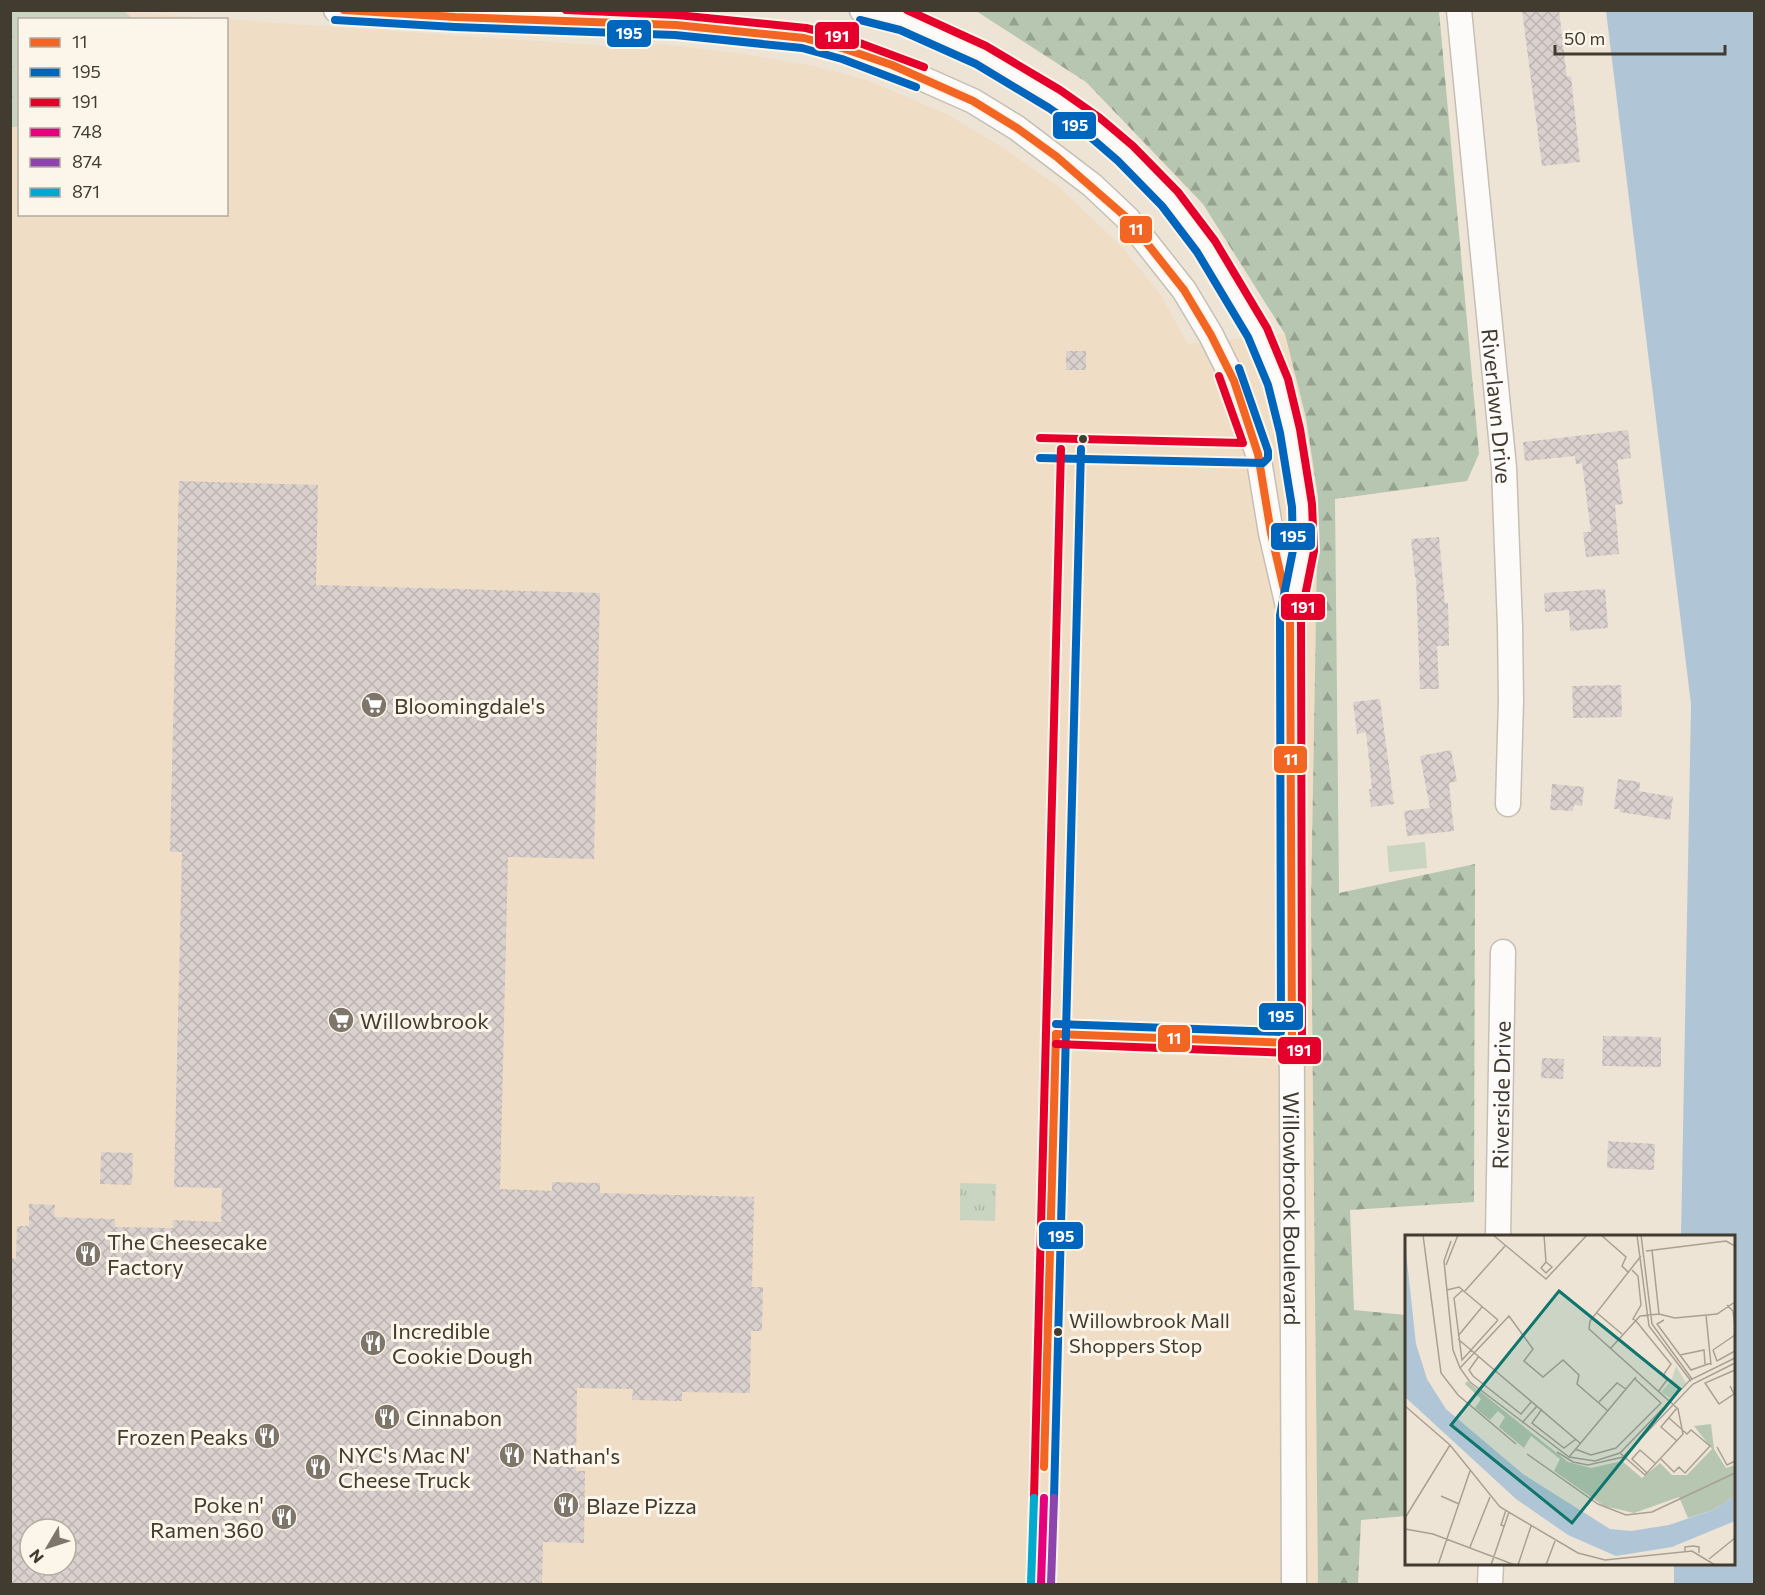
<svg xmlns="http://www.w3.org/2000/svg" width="1765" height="1595" viewBox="0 0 1765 1595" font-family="Commissioner,sans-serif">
  <defs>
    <pattern id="grass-tufts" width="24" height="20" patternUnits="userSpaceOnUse" patternTransform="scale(1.5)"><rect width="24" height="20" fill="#c9d4c1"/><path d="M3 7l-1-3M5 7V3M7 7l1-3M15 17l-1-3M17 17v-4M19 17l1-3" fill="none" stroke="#aeb7a6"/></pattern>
    <pattern id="forest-firs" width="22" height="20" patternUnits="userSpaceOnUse" patternTransform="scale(1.5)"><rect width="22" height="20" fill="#b7c6b0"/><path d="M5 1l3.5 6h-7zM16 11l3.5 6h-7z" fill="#96a290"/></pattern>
    <pattern id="building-cross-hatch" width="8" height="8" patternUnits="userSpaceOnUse" patternTransform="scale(1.5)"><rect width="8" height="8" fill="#dad1ce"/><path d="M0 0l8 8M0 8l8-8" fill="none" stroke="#bcb4b1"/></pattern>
  </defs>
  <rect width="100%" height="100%" fill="#eee4d6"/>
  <path fill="#efddc5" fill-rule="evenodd" d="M 11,11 L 109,11 L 621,47 L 660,44 L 744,54 L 814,66 L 869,81 L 947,114 L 1005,149 L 1058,186 L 1122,247 L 1162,297 L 1188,344 L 1285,334 L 1306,418 L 1318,497 L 1311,904 L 1318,1584 L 11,1584 ZM 20,20 L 226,20 L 226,214 L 20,214 ZM 30,1529 L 66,1529 L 66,1565 L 30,1565 Z"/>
  <g fill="url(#grass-tufts)">
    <path d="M 11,10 L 125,12 L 133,19 L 20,20 L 19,127 L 11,127 Z"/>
    <path d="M 960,1183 L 996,1184 L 995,1221 L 960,1220 Z"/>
  </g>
  <path fill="url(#forest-firs)" d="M 976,11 L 1439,11 L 1479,454 L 1467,481 L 1335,499 L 1339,893 L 1475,864 L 1474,1202 L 1350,1210 L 1354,1310 L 1406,1315 L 1406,1516 L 1361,1520 L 1358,1584 L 1318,1584 L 1311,904 L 1318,497 L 1306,418 L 1285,334 L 1203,204 L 1086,82 Z"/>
  <path fill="#c9d4c1" d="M 1425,842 L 1427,868 L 1389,872 L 1387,846 Z"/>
  <path fill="#b0c6d6" d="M 1606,11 L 1754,11 L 1754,1584 L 1674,1584 L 1674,1564 L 1734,1564 L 1734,1236 L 1681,1236 L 1691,704 Z"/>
  <g fill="url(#building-cross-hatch)" fill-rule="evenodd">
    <path d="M 1522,10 L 1559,10 L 1567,77 L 1571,76 L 1580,162 L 1542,166 Z"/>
    <rect x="1066" y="351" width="20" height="19"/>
    <path d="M 1628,430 L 1631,458 L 1617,460 L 1623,504 L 1615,505 L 1619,554 L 1586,557 L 1583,532 L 1591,532 L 1582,463 L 1576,464 L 1575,456 L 1525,461 L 1523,442 Z"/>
    <path d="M 179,481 L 318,485 L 316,585 L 600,593 L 594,859 L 508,857 L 500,1189 L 552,1191 L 552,1182 L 600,1183 L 600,1193 L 754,1197 L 752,1287 L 763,1287 L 762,1331 L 751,1331 L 750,1393 L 682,1392 L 682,1401 L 632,1400 L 633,1389 L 577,1388 L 576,1471 L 585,1471 L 584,1543 L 543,1542 L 542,1584 L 10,1584 L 10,1258 L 16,1259 L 17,1226 L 29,1226 L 29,1204 L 55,1205 L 54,1217 L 115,1219 L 115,1227 L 173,1228 L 173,1220 L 221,1222 L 222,1188 L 174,1187 L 182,852 L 170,852 ZM 30,1529 L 66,1529 L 66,1565 L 30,1565 Z"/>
    <path d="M 1439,537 L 1445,603 L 1448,603 L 1449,646 L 1437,646 L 1439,689 L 1420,689 L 1416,577 L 1415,577 L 1411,539 Z"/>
    <path d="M 1605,589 L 1608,628 L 1570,631 L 1569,610 L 1545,612 L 1544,593 Z"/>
    <path d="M 1621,685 L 1622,717 L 1573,718 L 1572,686 Z"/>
    <path d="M 1380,699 L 1394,804 L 1371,807 L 1369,789 L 1372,789 L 1366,732 L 1357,734 L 1353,702 Z"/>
    <path d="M 1451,750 L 1457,781 L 1449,783 L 1454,831 L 1407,836 L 1404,811 L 1430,808 L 1420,756 Z"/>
    <path d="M 1618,779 L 1640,782 L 1639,791 L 1673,797 L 1670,820 L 1620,812 L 1620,809 L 1614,809 Z"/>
    <path d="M 1552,784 L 1584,787 L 1582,806 L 1574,805 L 1573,811 L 1550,810 Z"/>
    <path d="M 1603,1036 L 1661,1037 L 1661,1067 L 1602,1066 Z"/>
    <path d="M 1542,1058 L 1564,1059 L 1563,1079 L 1541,1078 Z"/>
    <path d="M 1608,1141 L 1655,1144 L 1654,1170 L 1607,1168 Z"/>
    <path d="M 101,1152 L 133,1153 L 132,1185 L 100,1184 Z"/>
  </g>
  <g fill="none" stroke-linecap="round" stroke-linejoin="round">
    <g stroke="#c6bfb4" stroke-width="27">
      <g id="street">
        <path id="s1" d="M 336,10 L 455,17 L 676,25 L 804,38 L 845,49 L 892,65 L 973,101 L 1017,128 L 1092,185 L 1127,218 L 1184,290 L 1211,335 L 1234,381 L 1258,454 L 1271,533 L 1290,615 L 1294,1584"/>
        <path d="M 862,10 L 903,20 L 981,55 L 1055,99 L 1094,127 L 1125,153 L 1170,199 L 1206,246 L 1257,332 L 1278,382 L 1290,431 L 1302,506 L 1304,551 L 1291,609"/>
        <path id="s2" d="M 1459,10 L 1504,468 L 1510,626 L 1511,701 L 1508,804"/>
        <path id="s3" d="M 1498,1236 L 1503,952"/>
        <path d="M 1490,1584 L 1491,1564"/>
      </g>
    </g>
    <use href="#street" stroke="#fcfbf9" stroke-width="24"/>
    <g stroke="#fcf5ea" stroke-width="12">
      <g id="bus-1">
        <path d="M 344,10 L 455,17 L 676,25 L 804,38 L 845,49 L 892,65 L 973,101 L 1017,128 L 1057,157 L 1127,218 L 1184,290 L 1211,335 L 1234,381 L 1258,454 L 1271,533 L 1290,615 L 1292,1043"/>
        <path d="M 1056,1034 L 1292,1043"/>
        <path d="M 1044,1467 L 1056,1034"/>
      </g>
    </g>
    <g stroke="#fcf5ea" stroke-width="12">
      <g id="bus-2">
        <path d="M 335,20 L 455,27 L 675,35 L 802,48 L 842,59 L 916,87"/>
        <path d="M 860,20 L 900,30 L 976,64 L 1049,108 L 1088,135 L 1118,161 L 1162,206 L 1197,252 L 1248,337 L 1268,385 L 1280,433 L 1292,507 L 1293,550 L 1280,615 L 1281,1032 L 1056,1024"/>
        <path d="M 1040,458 L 1263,463 L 1268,458 L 1268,451 L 1239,368"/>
        <path d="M 1054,1498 L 1081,449"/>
      </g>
    </g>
    <g stroke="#fcf5ea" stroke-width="12">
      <g id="bus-3">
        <path d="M 566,10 L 677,15 L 806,28 L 849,39 L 924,67"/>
        <path d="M 907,10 L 986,46 L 1060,90 L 1100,118 L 1133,146 L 1178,192 L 1215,241 L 1267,328 L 1288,379 L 1300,429 L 1312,504 L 1314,551 L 1301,616 L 1302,1047 L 1298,1052 L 1292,1053 L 1056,1044"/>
        <path d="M 1040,438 L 1243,443 L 1219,376"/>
        <path d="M 1034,1498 L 1061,449"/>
      </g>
    </g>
    <g stroke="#fcf5ea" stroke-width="12">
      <path id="bus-4" d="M 1041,1584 L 1044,1498"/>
    </g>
    <g stroke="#fcf5ea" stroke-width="12">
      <path id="bus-5" d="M 1051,1584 L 1054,1498"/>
    </g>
    <g stroke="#fcf5ea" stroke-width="12">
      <path id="bus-6" d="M 1031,1584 L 1034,1498"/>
    </g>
    <use href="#bus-1" stroke="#f26522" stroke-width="8"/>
    <use href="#bus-2" stroke="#0065bd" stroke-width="8"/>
    <use href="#bus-3" stroke="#e4002b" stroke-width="8"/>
    <use href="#bus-4" stroke="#e5007d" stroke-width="8"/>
    <use href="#bus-5" stroke="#8e44ad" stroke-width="8"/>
    <use href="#bus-6" stroke="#00a9ce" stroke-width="8"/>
  </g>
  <defs>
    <g id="supermarket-disc" transform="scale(1.35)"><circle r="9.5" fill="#7e766a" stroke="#fcf5ea"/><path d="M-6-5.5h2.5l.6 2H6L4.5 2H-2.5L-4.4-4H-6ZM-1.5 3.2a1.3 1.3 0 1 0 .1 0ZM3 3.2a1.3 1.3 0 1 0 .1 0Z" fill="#fff"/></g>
    <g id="restaurant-disc" transform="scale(1.35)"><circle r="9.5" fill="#7e766a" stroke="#fcf5ea"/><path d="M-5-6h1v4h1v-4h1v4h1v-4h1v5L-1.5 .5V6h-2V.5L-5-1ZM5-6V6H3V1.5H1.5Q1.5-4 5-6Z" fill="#fff"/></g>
  </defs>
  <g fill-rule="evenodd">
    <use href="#supermarket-disc" x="374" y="705"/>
    <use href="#supermarket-disc" x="341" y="1020"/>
    <use href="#restaurant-disc" x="88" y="1254"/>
    <use href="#restaurant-disc" x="373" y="1343"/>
    <use href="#restaurant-disc" x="387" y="1417"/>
    <use href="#restaurant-disc" x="267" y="1436"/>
    <use href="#restaurant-disc" x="512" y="1455"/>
    <use href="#restaurant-disc" x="318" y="1467"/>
    <use href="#restaurant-disc" x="566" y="1505"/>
    <use href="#restaurant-disc" x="284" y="1517"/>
  </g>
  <g fill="#423b30" stroke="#fcf5ea" stroke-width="2">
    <circle cx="1083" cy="439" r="5"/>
    <circle cx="1058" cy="1332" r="5"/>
  </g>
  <g text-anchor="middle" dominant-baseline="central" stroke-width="6" stroke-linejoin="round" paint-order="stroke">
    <g font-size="20" fill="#423b30" stroke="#fcf5ea" text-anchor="start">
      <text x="1069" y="1320">Willowbrook Mall<tspan x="1069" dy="25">Shoppers Stop</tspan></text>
    </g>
    <g font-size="22" fill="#423b30" stroke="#fcf5ea">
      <text stroke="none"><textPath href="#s2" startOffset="398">Riverlawn Drive</textPath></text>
      <text stroke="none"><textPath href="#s3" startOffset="141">Riverside Drive</textPath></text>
      <text stroke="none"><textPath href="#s1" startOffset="1874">Willowbrook Boulevard</textPath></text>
    </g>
    <g font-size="22" fill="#423b30" stroke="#fcf5ea" text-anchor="start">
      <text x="394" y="705">Bloomingdale's</text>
      <text x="360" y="1020">Willowbrook</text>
      <text x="107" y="1241">The Cheesecake<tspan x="107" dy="25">Factory</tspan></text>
      <text x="392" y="1330">Incredible<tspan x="392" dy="25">Cookie Dough</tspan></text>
      <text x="406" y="1417">Cinnabon</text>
      <text x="248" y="1436" text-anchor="end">Frozen Peaks</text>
      <text x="338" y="1454">NYC's Mac N'<tspan x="338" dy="25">Cheese Truck</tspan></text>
      <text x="532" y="1455">Nathan's</text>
      <text x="264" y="1504" text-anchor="end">Poke n'<tspan x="264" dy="25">Ramen 360</tspan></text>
      <text x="586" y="1505">Blaze Pizza</text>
    </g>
  </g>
  <g transform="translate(1405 1235)">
    <rect width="330" height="330" fill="#eee4d6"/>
    <path d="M 271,131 L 281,148 L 265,163 L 256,157 L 266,146 Z" fill="#c9d4c1"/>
    <path d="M 62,146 L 163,227 L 186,233 L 217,226 L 237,243 L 255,228 L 267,240 L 282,240 L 307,214 L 289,191 L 306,189 L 309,214 L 321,233 L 330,230 L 330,261 L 308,275 L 283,283 L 274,262 L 229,278 L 199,271 L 149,236 L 155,224 L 126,201 L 119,213 L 94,192 L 100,182 L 93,176 L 85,185 L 70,173 L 76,164 L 60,149 Z" fill="#b7c6b0"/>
    <path d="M 0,7 L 11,109 L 22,144 L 41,174 L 118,239 L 205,294 L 226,296 L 264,290 L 308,275 L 330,261 L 330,286 L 267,312 L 211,321 L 163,300 L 111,264 L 0,162 Z" fill="#b0c6d6"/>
    <path fill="none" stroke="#a9a094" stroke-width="1.5" d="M 18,0 L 36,138 L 53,160 L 111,209M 88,0 L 141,44 L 182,0M 139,0 L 141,27 L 147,32 L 141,38 L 136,33 L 141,27M 196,0 L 221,22 L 217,31 L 224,38M 232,0 L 244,91 L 286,146M 236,0 L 247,89 L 287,144M 46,6 L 39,26 L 48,115 L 55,133 L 65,147 L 164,222 L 190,226 L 215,218 L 285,145 L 330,123M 241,16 L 321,6 L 330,11M 41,30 L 53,0M 227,35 L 233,41 L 236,70 L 228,84 L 231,86M 42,55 L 54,52 L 93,85M 58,55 L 49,63 L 57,125 L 93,85M 59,57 L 100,11M 322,70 L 328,76 L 330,92M 192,78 L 217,99M 254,79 L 270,83 L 312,79 L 330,67M 301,80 L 306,130M 259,85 L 252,89 L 286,135 L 306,128M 231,86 L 266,129 L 259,139 L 262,145 L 253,157M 53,101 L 77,72M 53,104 L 175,208M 205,114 L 235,81 L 254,79 L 247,15M 308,115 L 312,126 L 330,116M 308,115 L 330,100M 275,120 L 299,115 L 300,129M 74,121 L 64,135 L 68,141 L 116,179 L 127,166M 55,133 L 104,81 L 128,114 L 119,126 L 138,142 L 158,125 L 174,140 L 172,149 L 203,176M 325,151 L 329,159 L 314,169 L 300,148 L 330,135M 194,167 L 212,148 L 221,154M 0,171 L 45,210 L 95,272 L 173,318 L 200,325 L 287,316 L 310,330M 137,174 L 127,188 L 159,213 L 171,204M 117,188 L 132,171M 272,206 L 256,192 L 272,173M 312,212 L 322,230 L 330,226M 170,214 L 186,220 L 211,213 L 256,168 L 230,144M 152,217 L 168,227 L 183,230 L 218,222 L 288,149 L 330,128M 215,218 L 240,240 L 278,199 L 273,174 L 184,94 L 185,86 L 236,21M 122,219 L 193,269 L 221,280 L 247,277 L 330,238M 164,222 L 231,142M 256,224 L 269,237 L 274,232 L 280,238 L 305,211 L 286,195 L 282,199 L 264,183M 242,238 L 227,224 L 235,215 L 251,229M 36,261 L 54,269M 0,283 L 45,210M 99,291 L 96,290 L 101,275M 0,294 L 28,299 L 110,330M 65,312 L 85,262M 280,316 L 280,312 L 288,311 L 294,312 L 294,318M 304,324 L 330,303M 33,330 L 65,236M 86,330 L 104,277M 113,330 L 126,291M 141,330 L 150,306"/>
    <path fill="#0f766e" fill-opacity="0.15" stroke="#0f766e" stroke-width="3" d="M 154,56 L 275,154 L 167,288 L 46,190 Z"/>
    <rect width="330" height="330" fill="none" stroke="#423b30" stroke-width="3"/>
  </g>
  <g stroke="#fcf5ea" stroke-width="2">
    <rect x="606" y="19" width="46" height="29" rx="6" fill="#0065bd"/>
    <rect x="814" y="21" width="46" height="29" rx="6" fill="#e4002b"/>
    <rect x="1052" y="111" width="45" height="29" rx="6" fill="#0065bd"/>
    <rect x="1119" y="215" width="34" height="29" rx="6" fill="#f26522"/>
    <rect x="1270" y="522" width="46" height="29" rx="6" fill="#0065bd"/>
    <rect x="1280" y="593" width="46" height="28" rx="6" fill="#e4002b"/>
    <rect x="1273" y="745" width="35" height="29" rx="6" fill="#f26522"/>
    <rect x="1258" y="1002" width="46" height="29" rx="6" fill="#0065bd"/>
    <rect x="1157" y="1024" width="34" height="29" rx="6" fill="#f26522"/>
    <rect x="1277" y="1036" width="45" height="29" rx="6" fill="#e4002b"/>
    <rect x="1038" y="1221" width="46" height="29" rx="6" fill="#0065bd"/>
  </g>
  <g font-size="16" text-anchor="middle" font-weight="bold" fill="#fff">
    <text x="629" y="39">195</text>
    <text x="837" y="42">191</text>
    <text x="1075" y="131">195</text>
    <text x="1136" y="235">11</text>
    <text x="1293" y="542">195</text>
    <text x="1303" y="613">191</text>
    <text x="1291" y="765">11</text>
    <text x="1281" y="1022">195</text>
    <text x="1174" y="1044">11</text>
    <text x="1299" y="1056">191</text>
    <text x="1061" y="1242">195</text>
  </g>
  <rect width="1765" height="1595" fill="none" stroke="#423b30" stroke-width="24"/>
  <rect x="18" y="18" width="210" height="198" fill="#fcf5ea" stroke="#b2aba0" stroke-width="1.5"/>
  <rect x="30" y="38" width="30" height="9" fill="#f26522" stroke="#b2aba0" stroke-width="1.5"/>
  <text x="72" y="48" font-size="18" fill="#423b30">11</text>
  <rect x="30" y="68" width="30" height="9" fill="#0065bd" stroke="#b2aba0" stroke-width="1.5"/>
  <text x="72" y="78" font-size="18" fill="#423b30">195</text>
  <rect x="30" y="98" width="30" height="9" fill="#e4002b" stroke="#b2aba0" stroke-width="1.5"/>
  <text x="72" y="108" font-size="18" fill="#423b30">191</text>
  <rect x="30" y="128" width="30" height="9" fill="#e5007d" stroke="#b2aba0" stroke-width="1.5"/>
  <text x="72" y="138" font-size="18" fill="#423b30">748</text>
  <rect x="30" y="158" width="30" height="9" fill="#8e44ad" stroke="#b2aba0" stroke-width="1.5"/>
  <text x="72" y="168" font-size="18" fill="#423b30">874</text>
  <rect x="30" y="188" width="30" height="9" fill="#00a9ce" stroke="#b2aba0" stroke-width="1.5"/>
  <text x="72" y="198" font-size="18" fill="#423b30">871</text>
  <g transform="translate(48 1547) rotate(231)"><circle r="28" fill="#fcf5ea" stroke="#b2aba0" stroke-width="1.5"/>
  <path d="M0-4.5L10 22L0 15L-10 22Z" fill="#7e766a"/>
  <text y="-9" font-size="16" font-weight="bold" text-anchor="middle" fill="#423b30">N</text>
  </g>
  <path d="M1555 45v9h170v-9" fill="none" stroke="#423b30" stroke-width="3"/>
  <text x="1564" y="45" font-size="18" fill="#423b30" stroke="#fcf5ea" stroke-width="4.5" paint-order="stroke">50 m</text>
</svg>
